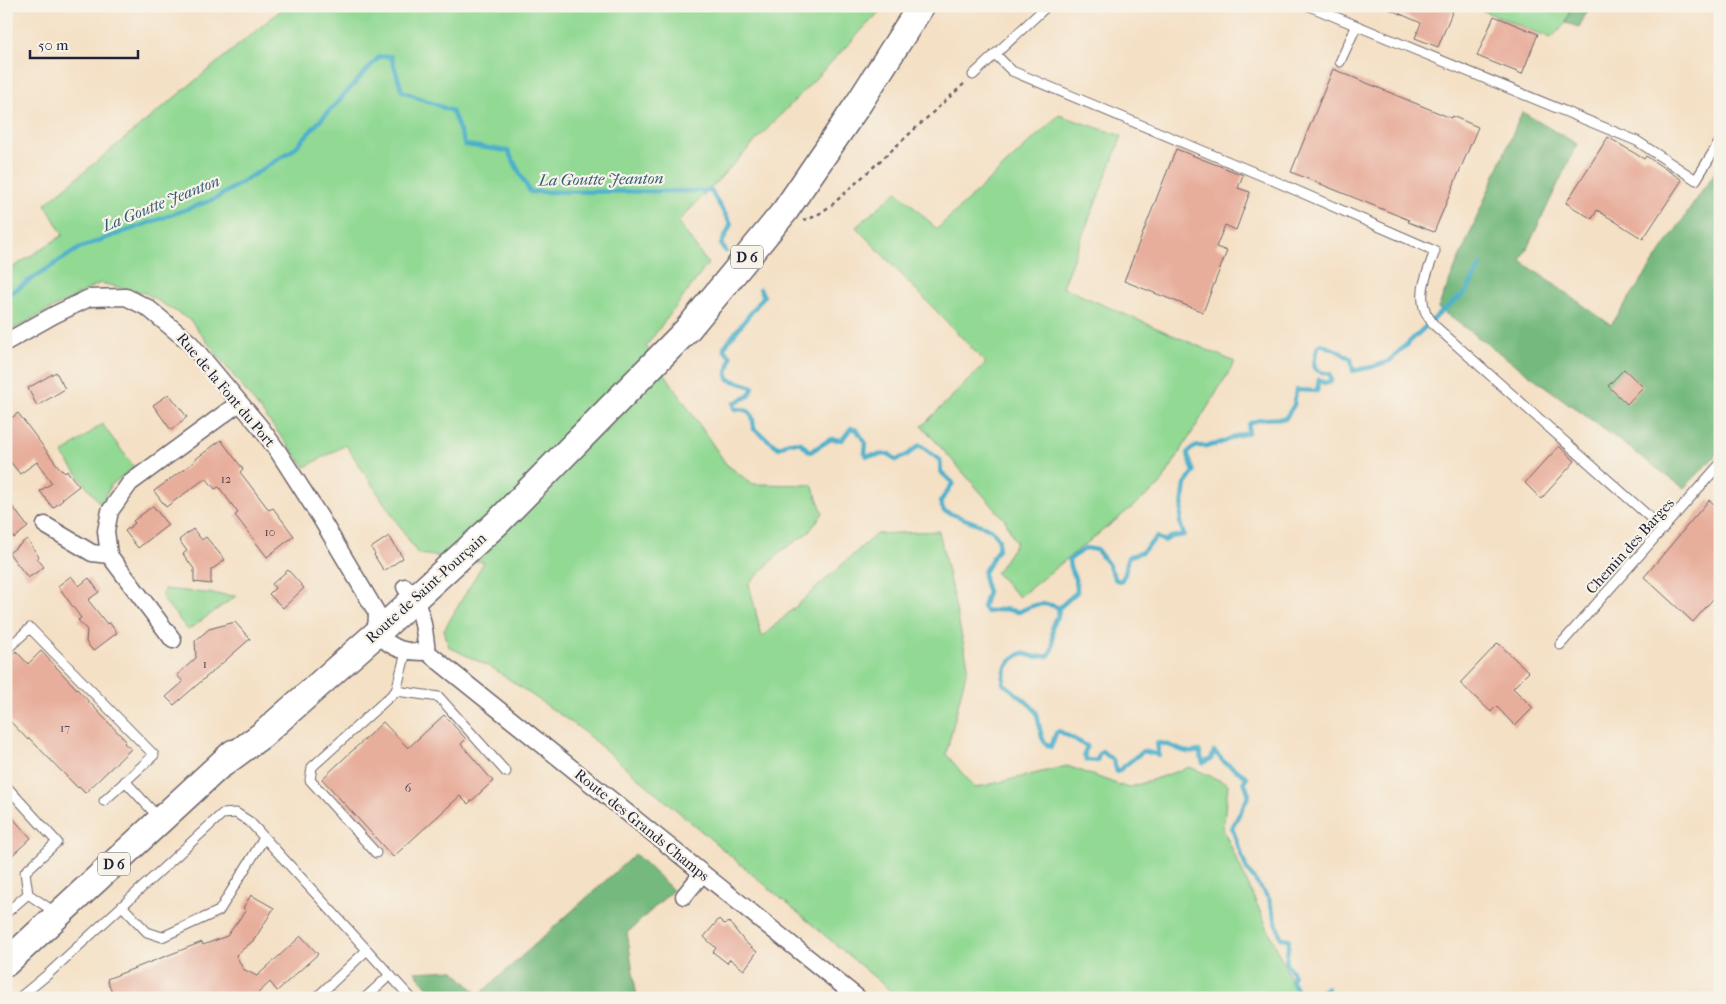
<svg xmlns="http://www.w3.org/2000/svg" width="1726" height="1004" viewBox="0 0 1726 1004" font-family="'IM FELL French Canon',serif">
  <rect width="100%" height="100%" fill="#f7f3e8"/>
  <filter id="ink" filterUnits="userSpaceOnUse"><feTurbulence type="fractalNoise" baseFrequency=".02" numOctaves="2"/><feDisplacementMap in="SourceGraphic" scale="10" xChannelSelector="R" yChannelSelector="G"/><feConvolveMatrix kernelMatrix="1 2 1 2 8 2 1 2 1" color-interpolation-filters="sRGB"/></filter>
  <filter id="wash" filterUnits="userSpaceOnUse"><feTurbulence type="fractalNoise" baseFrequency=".0096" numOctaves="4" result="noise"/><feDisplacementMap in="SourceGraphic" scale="20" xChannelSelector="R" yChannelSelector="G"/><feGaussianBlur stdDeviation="1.12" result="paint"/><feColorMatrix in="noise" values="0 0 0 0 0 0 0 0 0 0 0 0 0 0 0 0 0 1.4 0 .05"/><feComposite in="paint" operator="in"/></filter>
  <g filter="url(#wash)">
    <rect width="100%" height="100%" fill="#f4e0c5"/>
    <g fill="#92d994" stroke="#5a7e68">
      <path d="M 286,6 L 885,6 L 678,222 L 708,264 L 646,346 L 726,464 L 752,484 L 812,485 L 823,513 L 809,532 L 780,552 L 749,584 L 762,637 L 876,534 L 939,531 L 968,665 L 946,754 L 975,788 L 1067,766 L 1128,788 L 1190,767 L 1228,784 L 1223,829 L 1299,998 L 899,998 L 578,727 L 494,669 L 449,647 L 444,630 L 484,562 L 418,554 L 346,445 L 305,467 L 190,320 L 145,293 L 100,283 L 6,333 L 6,272 L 63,235 L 45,204 Z"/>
      <path d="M 1471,6 L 1571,6 L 1566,23 L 1551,38 Z"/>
      <path d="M 1059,115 L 1122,136 L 1062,287 L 1235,362 L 1160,485 L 1019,597 L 996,573 L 1016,543 L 1005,520 L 922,426 L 986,363 L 856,227 L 897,191 L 937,229 Z"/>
      <path d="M 102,424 L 134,467 L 111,485 L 101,505 L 62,454 Z"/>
      <path d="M 164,589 L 236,596 L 188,630 L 162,598 Z"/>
    </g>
    <g fill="#75b97e" stroke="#4c6e5c">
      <path d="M 1571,6 L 1590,6 L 1579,27 L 1566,23 Z"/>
      <path d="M 1522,112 L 1577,144 L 1521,261 L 1611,325 L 1720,165 L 1720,451 L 1684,488 L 1438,308 Z"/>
      <path d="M 635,854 L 673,890 L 627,933 L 637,998 L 436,998 L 415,972 L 453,970 L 479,995 Z"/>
    </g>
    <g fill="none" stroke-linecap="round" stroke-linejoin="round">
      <g stroke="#4cb0cb" stroke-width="4.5">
        <path d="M 760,289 L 764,296 L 724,347 L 724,350 L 731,357 L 727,373 L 728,379 L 753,387 L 749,396 L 734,403 L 735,409 C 751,408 753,414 754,429 L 779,448 L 789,442 L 801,443 L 810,452 L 831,439 L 842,440 L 851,428 L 857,430 L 866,444 L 865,453 L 867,456 L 889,454 L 896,460 L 907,455 L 920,445 L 940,460 L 941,472 L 953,483 L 940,502 L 944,511 L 991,529 L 999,539 L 998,549 L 984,572 L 984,580 L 988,592 L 983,607 L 987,612 L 1004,609 L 1019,612 C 1034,604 1043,601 1059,608"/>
        <path d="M 6,296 L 79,248 L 215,199 L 293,150 L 379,57 L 391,56 L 402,91 L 452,111 L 465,145 L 508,151 L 530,192 L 711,191 L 731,224 L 721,245 L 726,251"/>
        <path d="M 1059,608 L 1058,616 C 1046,626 1059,644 1048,656 L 1035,657 L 1022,653 C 1007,662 1005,665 1003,683 C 1011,690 1032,704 1036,712 C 1041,724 1038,742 1051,747 L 1056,733 L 1059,731 L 1087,746 L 1084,755 L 1087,760 L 1097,761 L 1099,754 L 1102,751 L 1114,761 L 1117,772 L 1143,751 L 1159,755 L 1157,743 C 1174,743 1181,756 1199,751 L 1203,763 L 1211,759 L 1214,751 L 1224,762 L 1247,777 L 1244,781 L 1249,795 L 1232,828 L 1247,870 L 1269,899 L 1281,938 L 1289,939 L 1286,963 L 1294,975 L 1291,981 L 1299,993 L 1315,995 L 1327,988 L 1325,998"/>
        <path d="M 1059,608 L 1077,592 C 1078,576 1069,573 1069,560 L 1086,548 L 1097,550 L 1108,564 L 1116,580 L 1121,581 L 1125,574 L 1128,557 L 1142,552 L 1157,537 L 1164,541 L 1171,537 L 1184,535 L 1180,523 L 1185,484 L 1194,472 L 1187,453 C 1197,442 1202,448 1213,445 C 1226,442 1234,435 1248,433 L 1249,424 C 1257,418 1276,418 1285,419 L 1294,405 L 1296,390 L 1317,391 L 1319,379 L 1324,383 L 1331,381 L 1330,374 C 1308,371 1314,364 1318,346 L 1321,344 L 1338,351 L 1351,359 L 1353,371 L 1372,367 L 1389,361 L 1439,314 L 1467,291 L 1481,265"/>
      </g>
    </g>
    <g id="blocks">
      <g fill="#e8ae9c">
        <path d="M 1382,6 L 1444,6 L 1453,10 L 1438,47 L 1415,38 L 1421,23 Z"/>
        <path d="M 1494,16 L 1538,34 L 1522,74 L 1477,56 Z"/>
        <path d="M 1333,69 L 1451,118 L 1452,116 L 1478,127 L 1434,232 L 1408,222 L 1409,220 L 1291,172 Z"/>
        <path d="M 1608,137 L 1644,159 L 1646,156 L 1682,180 L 1643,239 L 1597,210 L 1592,219 L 1566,203 Z"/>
        <path d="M 1176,149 L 1243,175 L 1238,188 L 1250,192 L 1236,230 L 1225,225 L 1216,247 L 1227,251 L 1203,312 L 1124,281 Z"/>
        <path d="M 1624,369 L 1643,387 L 1627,404 L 1608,386 Z"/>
        <path d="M 56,372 L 65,389 L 37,406 L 28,388 Z"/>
        <path d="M 169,394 L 187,417 L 171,430 L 153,405 Z"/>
        <path d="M 18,413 L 58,466 L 65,473 L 67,471 L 79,486 L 62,499 L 63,500 L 53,508 L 40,491 L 52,483 L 37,462 L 20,474 L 6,456 L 6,422 Z"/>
        <path d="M 221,440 L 243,469 L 240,472 L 269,510 L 273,508 L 294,536 L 267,557 L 235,515 L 238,513 L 219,487 L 215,489 L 206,478 L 166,507 L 154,491 L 194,462 L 193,461 Z"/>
        <path d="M 1559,446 L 1575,461 L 1541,499 L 1525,483 Z"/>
        <path d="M 6,498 L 28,527 L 14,538 L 6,528 Z"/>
        <path d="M 1709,500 L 1720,509 L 1720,604 L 1713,599 L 1693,622 L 1644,577 Z"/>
        <path d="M 153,506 L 168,525 L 138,548 L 125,531 L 135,523 L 133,521 Z"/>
        <path d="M 193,529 L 202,540 L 206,537 L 225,560 L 211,570 L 211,584 L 194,582 L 194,569 L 183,554 L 187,551 L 179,540 Z"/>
        <path d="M 389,536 L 403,558 L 384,571 L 374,555 L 375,554 L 371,548 Z"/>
        <path d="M 27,539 L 39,557 L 37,558 L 44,567 L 28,578 L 9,553 Z"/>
        <path d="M 288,570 L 304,588 L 283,608 L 269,594 L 275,588 L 272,584 Z"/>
        <path d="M 71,576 L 79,586 L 89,578 L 99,592 L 88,600 L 107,624 L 109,622 L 117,633 L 93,651 L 86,642 L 87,630 L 78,620 L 81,618 L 58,586 Z"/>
        <path d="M 235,622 L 250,639 L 174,705 L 166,697 L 183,682 L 177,675 L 196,658 L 195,641 L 209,629 Z"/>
        <path d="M 1498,643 L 1529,672 L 1513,688 L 1533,708 L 1515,726 L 1496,706 L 1491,712 L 1460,683 Z"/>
        <path d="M 16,651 L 28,664 L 41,651 L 126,741 L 124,743 L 131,749 L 85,793 L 79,787 L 78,788 L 29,738 L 28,740 L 6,717 L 6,660 Z"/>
        <path d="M 444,715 L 466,739 L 461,744 L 493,781 L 468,804 L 460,796 L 393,857 L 322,779 L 383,722 L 408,748 Z"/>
        <path d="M 6,811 L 31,838 L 6,861 Z"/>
        <path d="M 251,895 L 274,908 L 254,940 L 236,955 L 243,969 L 257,976 L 301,936 L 318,954 L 277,991 L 270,982 L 253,998 L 114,998 L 107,979 L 202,942 L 203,945 L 227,936 L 246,910 L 243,908 Z"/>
        <path d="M 719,919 L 724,924 L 729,922 L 745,942 L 757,952 L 744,970 L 730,959 L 727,963 L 713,952 L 716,948 L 704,937 Z"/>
      </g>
    </g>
  </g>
  <g filter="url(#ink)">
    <use href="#blocks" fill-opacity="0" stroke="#6c646b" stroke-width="1"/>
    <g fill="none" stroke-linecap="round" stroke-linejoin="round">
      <g stroke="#6c646b" stroke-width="11">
        <g id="service">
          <path d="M 1309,6 L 1637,141 L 1696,180 L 1720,141"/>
          <path d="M 995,54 L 1012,71 L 1270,179 L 1435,251 C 1428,271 1417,293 1426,313 C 1428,317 1432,322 1435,326 L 1663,529"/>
          <path d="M 1340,62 L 1356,27"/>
          <path d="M 973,75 L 1047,6"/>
          <path d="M 1560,645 L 1720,464"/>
          <path d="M 6,650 L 30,628 L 154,755 L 104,801"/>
          <path d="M 396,691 L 439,697 L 506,772"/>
          <path d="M 125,781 L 159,818"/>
          <path d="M 6,786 L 57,842 L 25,872 L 28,894"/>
          <path d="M 376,853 L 310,780 L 312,767 L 396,691 L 406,652"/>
          <path d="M 122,906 L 147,932 L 162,937 L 219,911 L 264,838"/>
          <path d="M 6,913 L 28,894 L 56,913"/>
          <path d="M 19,998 L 47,975 L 222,814 L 236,813 L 250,822 L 411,998"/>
          <path d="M 316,998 L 367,950"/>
          <path d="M 365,998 L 390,975"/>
        </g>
      </g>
      <g stroke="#6c646b" stroke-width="19">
        <g id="minor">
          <path d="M 6,342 L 54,315 L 89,298 L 126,297 L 148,308 L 190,343 L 261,428 L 279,453 L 320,517 L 377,613 L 376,634 C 396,650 402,652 427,652 L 858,998"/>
          <path d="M 45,525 L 92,553 L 109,555 L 173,640"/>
          <path d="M 109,555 L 106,531 L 110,511 L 130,483 L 239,403"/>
          <path d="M 405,587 C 424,612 423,622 427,652"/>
          <path d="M 684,896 L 702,874"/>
        </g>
      </g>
      <g stroke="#6c646b" stroke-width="29">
        <g id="primary">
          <path d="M 221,765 L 262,735 L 376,634 L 497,523 L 687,330 L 785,211 L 859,103 L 921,6"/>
          <path d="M 6,963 L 233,753"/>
        </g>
      </g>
      <path stroke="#6c646b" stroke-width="2.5" stroke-dasharray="4 4" stroke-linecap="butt" d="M 803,220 C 814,219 824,210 833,204 L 966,82"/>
      <use href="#service" stroke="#fff" stroke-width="9"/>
      <use href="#minor" stroke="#fff" stroke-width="16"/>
      <use href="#primary" stroke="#fff" stroke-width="26"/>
    </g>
  </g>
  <g text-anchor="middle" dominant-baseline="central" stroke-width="4.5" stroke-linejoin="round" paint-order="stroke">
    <g font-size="12" fill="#544553">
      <text x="226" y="479">12</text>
      <text x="270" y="532">10</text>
      <text x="205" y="664">1</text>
      <text x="65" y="728">17</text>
      <text x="408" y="788">6</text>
    </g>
    <g fill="#f7f3e8" stroke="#62616f" stroke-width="1">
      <rect x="731" y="245.5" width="32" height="23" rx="4"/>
      <rect x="98" y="852.5" width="32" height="23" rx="4"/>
    </g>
    <g font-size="14" font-weight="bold" fill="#22223b">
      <text x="747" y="257">D 6</text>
      <text x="114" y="864">D 6</text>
    </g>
    <g font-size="15" fill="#22223b" stroke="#f7f3e8">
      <text transform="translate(226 390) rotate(50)">Rue de la Font du Port</text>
      <text transform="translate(1630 546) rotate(-48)">Chemin des Barges</text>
      <text transform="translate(426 588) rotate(-42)">Route de Saint-Pourçain</text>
      <text transform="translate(642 825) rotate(39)">Route des Grands Champs</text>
    </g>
    <g font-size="16" font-style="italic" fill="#335b75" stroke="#f7f3e8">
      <text transform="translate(601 179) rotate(-1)">La Goutte Jeanton</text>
      <text transform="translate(161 203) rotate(-22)">La Goutte Jeanton</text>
    </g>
  </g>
  <rect width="1726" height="1004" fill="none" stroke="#f7f3e8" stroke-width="25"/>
  <path d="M30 50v8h108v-8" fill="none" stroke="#22223b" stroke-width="2.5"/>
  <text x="38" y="50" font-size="15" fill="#22223b" stroke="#f7f3e8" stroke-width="4" paint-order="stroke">50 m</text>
</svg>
